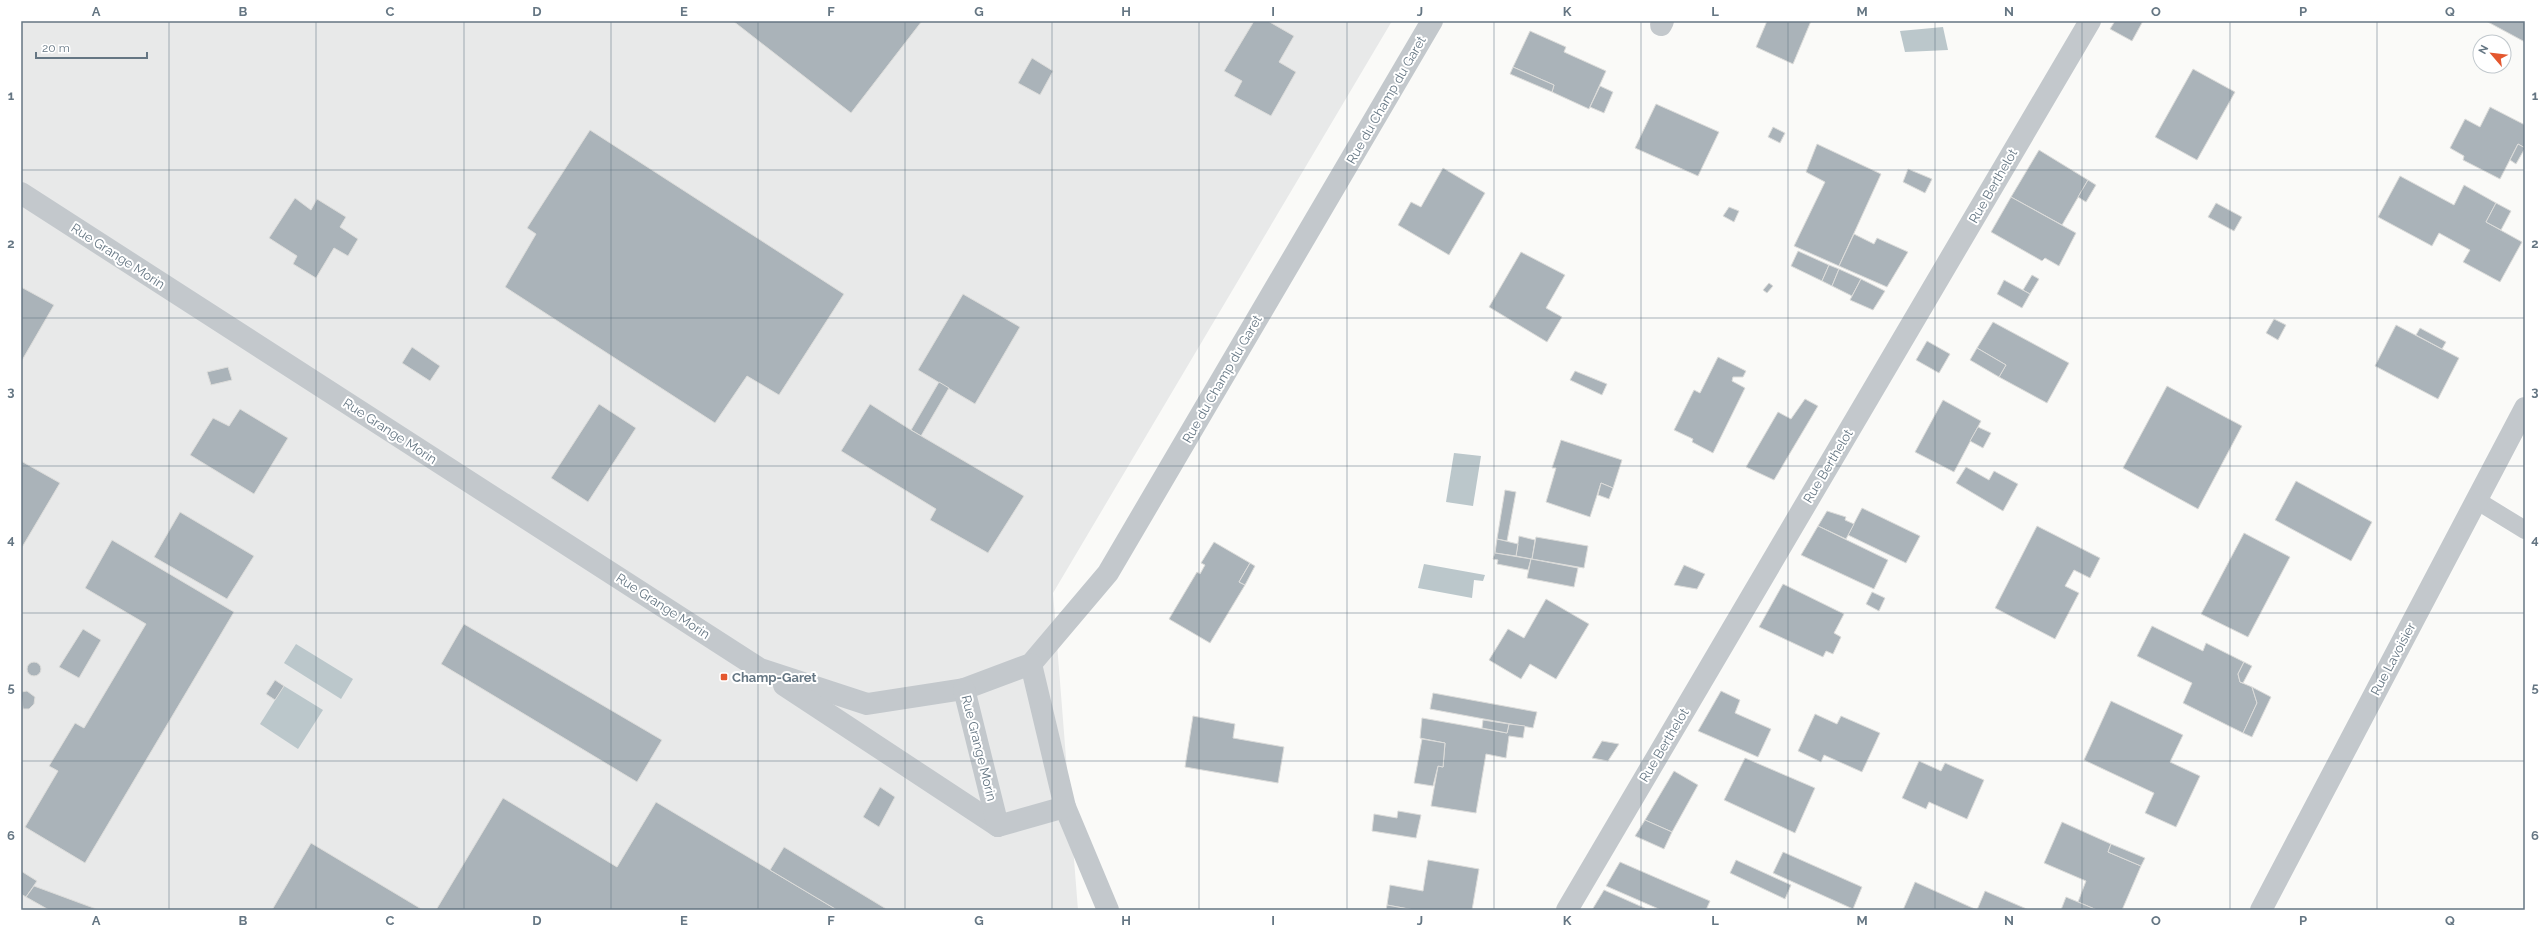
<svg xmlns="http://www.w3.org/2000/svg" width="2546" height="931" viewBox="0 0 2546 931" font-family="Raleway,sans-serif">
  <rect width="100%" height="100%" fill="#fafaf8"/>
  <path fill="#e8e9e9" d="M 21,21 L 1392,21 L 1053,593 L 1078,910 L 21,910 Z"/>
  <g fill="#bbc7cb">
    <path d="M 1943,27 L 1948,50 L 1905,52 L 1900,31 Z"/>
    <path d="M 1454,453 L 1481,456 L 1473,506 L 1446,502 Z"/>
    <path d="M 1424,564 L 1485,575 L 1483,581 L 1474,580 L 1472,598 L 1418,588 Z"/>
    <path d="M 296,644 L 353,679 L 341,699 L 284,663 Z"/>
    <path d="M 284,686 L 323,710 L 298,749 L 260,724 Z"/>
  </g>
  <g fill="#aab3b9" stroke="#dcdcda">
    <path d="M 733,21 L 922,21 L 851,113 Z"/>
    <path d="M 1254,21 L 1268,21 L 1294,36 L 1279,62 L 1296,72 L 1271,116 L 1234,96 L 1242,81 L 1224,71 Z"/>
    <path d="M 1767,21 L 1811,21 L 1793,64 L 1756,47 Z"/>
    <path d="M 2115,21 L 2143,21 L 2132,41 L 2110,29 Z"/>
    <path d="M 2486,21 L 2525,21 L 2525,42 Z"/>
    <path d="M 1530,31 L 1566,47 L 1564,52 L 1606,71 L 1589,109 L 1552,92 L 1554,85 L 1513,67 Z"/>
    <path d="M 1032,58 L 1053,71 L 1040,95 L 1018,83 Z"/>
    <path d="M 1513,67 L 1554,85 L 1552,92 L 1510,74 Z"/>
    <path d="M 2193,69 L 2235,92 L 2197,160 L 2155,137 Z"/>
    <path d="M 1600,86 L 1613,92 L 1604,113 L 1590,107 Z"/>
    <path d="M 1656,104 L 1719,132 L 1698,176 L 1635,148 Z"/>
    <path d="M 2490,107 L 2525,125 L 2525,148 L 2518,144 L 2500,179 L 2463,160 L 2464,156 L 2450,148 L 2465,119 L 2480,127 Z"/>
    <path d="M 1773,127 L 1785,133 L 1780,143 L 1768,137 Z"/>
    <path d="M 590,130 L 844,294 L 779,395 L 747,376 L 715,423 L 505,287 L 536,234 L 527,228 Z"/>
    <path d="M 1817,144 L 1881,174 L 1839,266 L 1794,246 L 1825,182 L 1806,172 Z"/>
    <path d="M 2518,144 L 2525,148 L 2516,164 L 2510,160 Z"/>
    <path d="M 2039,150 L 2088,180 L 2062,225 L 2011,197 Z"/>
    <path d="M 1443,168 L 1485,193 L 1449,255 L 1398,225 L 1411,202 L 1421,207 Z"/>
    <path d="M 1908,169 L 1932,179 L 1925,193 L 1903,182 Z"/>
    <path d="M 2400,176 L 2454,205 L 2464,185 L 2496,203 L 2486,222 L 2522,242 L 2500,282 L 2463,262 L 2470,250 L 2439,233 L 2432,246 L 2378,217 Z"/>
    <path d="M 2088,180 L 2096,185 L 2086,202 L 2078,197 Z"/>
    <path d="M 2011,197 L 2076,233 L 2059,266 L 2045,258 L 2042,261 L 1991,232 Z"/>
    <path d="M 295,198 L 311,210 L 317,199 L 346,217 L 340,227 L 358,239 L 348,256 L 334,248 L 316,278 L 293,264 L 297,256 L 269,238 Z"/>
    <path d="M 2216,203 L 2242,217 L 2234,231 L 2208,217 Z"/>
    <path d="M 2496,203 L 2511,211 L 2501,230 L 2486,222 Z"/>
    <path d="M 1729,207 L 1739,211 L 1734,222 L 1723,216 Z"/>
    <path d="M 1854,234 L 1874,244 L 1877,238 L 1908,252 L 1887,287 L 1839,266 Z"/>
    <path d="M 1798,251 L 1829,265 L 1822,281 L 1791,266 Z"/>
    <path d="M 1521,252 L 1565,275 L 1546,308 L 1562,317 L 1547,342 L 1489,307 Z"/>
    <path d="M 1829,265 L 1839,269 L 1832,286 L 1822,281 Z"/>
    <path d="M 1839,269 L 1861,279 L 1852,296 L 1832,286 Z"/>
    <path d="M 2032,275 L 2039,279 L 2030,294 L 2023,290 Z"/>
    <path d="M 1861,279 L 1885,291 L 1873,310 L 1850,300 Z"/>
    <path d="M 2004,280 L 2030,294 L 2022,308 L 1997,294 Z"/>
    <path d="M 1769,283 L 1773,286 L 1767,293 L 1763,290 Z"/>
    <path d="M 21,287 L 54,305 L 21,362 Z"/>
    <path d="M 963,294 L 1020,327 L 975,404 L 918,370 Z"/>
    <path d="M 2274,319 L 2286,325 L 2278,340 L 2266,333 Z"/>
    <path d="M 1993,322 L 2069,363 L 2047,403 L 1999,377 L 2006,365 L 1977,348 Z"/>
    <path d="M 2396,325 L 2459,358 L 2438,399 L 2375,366 Z"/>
    <path d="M 2420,328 L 2446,342 L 2442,349 L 2416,335 Z"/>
    <path d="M 1927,341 L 1950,354 L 1939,373 L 1916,360 Z"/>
    <path d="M 412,347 L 440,366 L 430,381 L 402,363 Z"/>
    <path d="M 1977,348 L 2006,365 L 1999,377 L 1970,360 Z"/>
    <path d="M 1718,357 L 1746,371 L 1743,377 L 1733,377 L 1732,381 L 1745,388 L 1713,453 L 1692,442 L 1693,439 L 1674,430 L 1694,390 L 1700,393 Z"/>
    <path d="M 228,367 L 232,380 L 211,385 L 207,372 Z"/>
    <path d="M 1575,371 L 1607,384 L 1602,395 L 1570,380 Z"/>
    <path d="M 939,382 L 949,388 L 921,436 L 911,430 Z"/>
    <path d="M 2167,386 L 2242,426 L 2198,509 L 2123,468 Z"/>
    <path d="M 1805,399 L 1818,406 L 1774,480 L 1746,467 L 1778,412 L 1791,419 Z"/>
    <path d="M 1943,400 L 1981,421 L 1954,472 L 1915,452 Z"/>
    <path d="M 599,404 L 636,428 L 588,502 L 551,478 Z"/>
    <path d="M 870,404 L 911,430 L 1024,496 L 988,553 L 930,520 L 936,509 L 841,451 Z"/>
    <path d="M 240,409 L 288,438 L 254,494 L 190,455 L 213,418 L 229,426 Z"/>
    <path d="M 1978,427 L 1991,433 L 1983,448 L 1970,441 Z"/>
    <path d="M 1561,440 L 1622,460 L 1613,488 L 1601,483 L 1590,517 L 1546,502 L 1556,468 L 1552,468 Z"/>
    <path d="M 21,461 L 60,483 L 21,549 Z"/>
    <path d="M 1966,467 L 1989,480 L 1994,471 L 2018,484 L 2003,511 L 1956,483 Z"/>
    <path d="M 2296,481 L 2372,522 L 2351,561 L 2275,520 Z"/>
    <path d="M 1601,483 L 1613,488 L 1609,499 L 1598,495 Z"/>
    <path d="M 1505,490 L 1516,492 L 1507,541 L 1497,539 Z"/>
    <path d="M 1862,508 L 1920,536 L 1906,563 L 1848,535 Z"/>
    <path d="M 1827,511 L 1846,517 L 1845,520 L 1854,524 L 1846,539 L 1818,526 Z"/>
    <path d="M 180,512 L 254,556 L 227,599 L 154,557 Z"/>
    <path d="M 1818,526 L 1888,560 L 1874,589 L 1801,555 Z"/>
    <path d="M 2037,526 L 2100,558 L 2090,578 L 2074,570 L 2065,586 L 2079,593 L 2055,639 L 1995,608 Z"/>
    <path d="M 2244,533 L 2290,557 L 2248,637 L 2201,614 Z"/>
    <path d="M 1519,536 L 1535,540 L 1532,559 L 1516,556 Z"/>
    <path d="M 1536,537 L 1588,546 L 1584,568 L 1532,559 Z"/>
    <path d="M 1497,539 L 1518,544 L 1516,556 L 1495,553 Z"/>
    <path d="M 112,540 L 234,612 L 85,863 L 25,827 L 58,771 L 49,766 L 75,723 L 84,728 L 146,624 L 85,588 Z"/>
    <path d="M 1214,542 L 1250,563 L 1239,582 L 1245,585 L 1210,643 L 1169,619 L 1197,572 L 1200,574 L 1205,565 L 1201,563 Z"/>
    <path d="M 1495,553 L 1531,559 L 1528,570 L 1497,564 L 1498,560 L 1493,559 Z"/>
    <path d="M 1531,559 L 1578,568 L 1574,587 L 1527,578 Z"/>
    <path d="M 1250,563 L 1255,566 L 1245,585 L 1239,582 Z"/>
    <path d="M 1684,565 L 1705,574 L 1697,589 L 1674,585 Z"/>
    <path d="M 1783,584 L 1844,614 L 1834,633 L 1841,637 L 1833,654 L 1826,651 L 1823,657 L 1759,627 Z"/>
    <path d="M 1872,592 L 1885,598 L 1879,611 L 1866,604 Z"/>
    <path d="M 1546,599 L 1589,624 L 1556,679 L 1530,664 L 1521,679 L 1489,660 L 1508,629 L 1524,638 Z"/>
    <path d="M 464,624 L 662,740 L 637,782 L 441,664 Z"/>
    <path d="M 2152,626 L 2203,651 L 2206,643 L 2244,662 L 2238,674 L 2240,682 L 2252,687 L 2257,703 L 2243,733 L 2183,703 L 2192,683 L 2137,656 Z"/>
    <path d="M 83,629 L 101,640 L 79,678 L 59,667 Z"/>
    <circle cx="34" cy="669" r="7"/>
    <path d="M 2244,662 L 2252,666 L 2243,683 L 2240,682 L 2238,674 Z"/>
    <path d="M 275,680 L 284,686 L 275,700 L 266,694 Z"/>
    <path d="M 2252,687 L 2271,697 L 2252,737 L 2243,733 L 2257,703 Z"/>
    <path d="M 27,691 L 35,697 L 34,704 L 29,709 L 23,709 L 21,692 Z"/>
    <path d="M 1721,691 L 1740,700 L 1735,713 L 1771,729 L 1758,757 L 1698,731 Z"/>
    <path d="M 1433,693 L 1537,712 L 1533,728 L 1430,709 Z"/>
    <path d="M 2111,701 L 2183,735 L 2170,762 L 2200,776 L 2176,827 L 2145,813 L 2154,793 L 2084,760 Z"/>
    <path d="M 1815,714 L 1837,724 L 1841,716 L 1880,733 L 1862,772 L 1824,755 L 1821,762 L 1798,751 Z"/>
    <path d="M 1193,716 L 1235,724 L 1233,738 L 1284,747 L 1278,783 L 1185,767 Z"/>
    <path d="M 1422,718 L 1507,733 L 1509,724 L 1525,726 L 1523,738 L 1509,736 L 1506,758 L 1486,754 L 1476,813 L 1431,806 L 1438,766 L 1443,767 L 1445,743 L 1420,738 Z"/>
    <path d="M 1483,720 L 1509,724 L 1507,733 L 1482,728 Z"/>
    <path d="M 1422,739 L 1445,743 L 1443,767 L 1438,766 L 1433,786 L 1414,783 Z"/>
    <path d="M 1602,741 L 1619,744 L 1608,761 L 1592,758 Z"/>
    <path d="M 1745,758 L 1815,788 L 1795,833 L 1724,800 Z"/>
    <path d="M 1919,761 L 1941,771 L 1945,763 L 1984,780 L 1967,819 L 1929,802 L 1926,809 L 1902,798 Z"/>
    <path d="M 1674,771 L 1698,785 L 1672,832 L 1645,820 Z"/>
    <path d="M 880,787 L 895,797 L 879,827 L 863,817 Z"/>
    <path d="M 503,798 L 617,867 L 656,802 L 837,910 L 436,910 Z"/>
    <path d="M 1398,811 L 1421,815 L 1416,838 L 1372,831 L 1374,814 L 1397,818 Z"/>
    <path d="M 1645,820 L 1672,832 L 1664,849 L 1635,836 Z"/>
    <path d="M 2062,822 L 2111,844 L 2108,852 L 2141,866 L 2122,910 L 2097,910 L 2078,902 L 2086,881 L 2044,863 Z"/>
    <path d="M 311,843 L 423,910 L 272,910 Z"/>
    <path d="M 2111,844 L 2145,858 L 2141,866 L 2108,852 Z"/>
    <path d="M 784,847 L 888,910 L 837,910 L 770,870 Z"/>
    <path d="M 1783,852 L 1862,887 L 1853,909 L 1773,873 Z"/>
    <path d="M 1428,860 L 1479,869 L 1472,910 L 1414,910 L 1387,905 L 1390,885 L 1423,891 Z"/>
    <path d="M 1736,860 L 1791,885 L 1785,899 L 1730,873 Z"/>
    <path d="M 1620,862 L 1710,901 L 1706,910 L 1661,910 L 1606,886 Z"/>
    <path d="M 21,871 L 37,881 L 26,897 L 21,894 Z"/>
    <path d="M 1915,882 L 1977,910 L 1903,910 Z"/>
    <path d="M 34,886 L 99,910 L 49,910 L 26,897 Z"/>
    <path d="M 1604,890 L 1649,910 L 1592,910 Z"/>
    <path d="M 1985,891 L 2029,910 L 1977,910 Z"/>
    <path d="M 2066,897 L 2078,902 L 2097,910 L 2061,910 Z"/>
    <path d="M 1387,905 L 1414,910 L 1386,910 Z"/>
  </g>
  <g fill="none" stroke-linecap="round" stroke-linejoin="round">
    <path stroke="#c3c8cc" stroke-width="18" d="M 2476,500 L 2525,530"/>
    <g stroke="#c3c8cc" stroke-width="22">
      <path d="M 1661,25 L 1663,21"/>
      <path d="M 21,193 L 760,669 L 867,704 L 964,689 L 1031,664 L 1108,573 L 1432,21"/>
      <path d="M 1031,664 L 1065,807 L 1108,910"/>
      <path d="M 784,685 L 998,826"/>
      <path d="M 964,689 L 998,826 L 1065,807"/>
      <path d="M 1567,910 L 2090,21"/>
      <path d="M 2261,910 L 2525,408"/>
    </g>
  </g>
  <path fill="none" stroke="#657683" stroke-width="1" stroke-opacity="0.55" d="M 169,21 L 169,910M 316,21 L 316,910M 464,21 L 464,910M 611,21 L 611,910M 758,21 L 758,910M 905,21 L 905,910M 1052,21 L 1052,910M 1199,21 L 1199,910M 1347,21 L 1347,910M 1494,21 L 1494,910M 1641,21 L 1641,910M 1788,21 L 1788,910M 1935,21 L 1935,910M 2082,21 L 2082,910M 2230,21 L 2230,910M 2377,21 L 2377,910M 21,170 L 2525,170M 21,318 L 2525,318M 21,466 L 2525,466M 21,613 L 2525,613M 21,761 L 2525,761"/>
  <rect fill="#e4572e" stroke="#fff" stroke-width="1.5" x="720" y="673" width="8" height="8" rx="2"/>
  <g text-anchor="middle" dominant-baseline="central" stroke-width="4" stroke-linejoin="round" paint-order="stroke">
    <g font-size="13" fill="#657683" stroke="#fff">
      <text transform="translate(1386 100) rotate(-60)">Rue du Champ du Garet</text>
      <text transform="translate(1993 186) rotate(-60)">Rue Berthelot</text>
      <text transform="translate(118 256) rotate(33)">Rue Grange Morin</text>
      <text transform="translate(1222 379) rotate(-60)">Rue du Champ du Garet</text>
      <text transform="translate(390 431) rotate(33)">Rue Grange Morin</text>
      <text transform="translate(1828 466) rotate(-59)">Rue Berthelot</text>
      <text transform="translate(663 606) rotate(33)">Rue Grange Morin</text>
      <text transform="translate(2393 659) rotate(-62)">Rue Lavoisier</text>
      <text transform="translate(1664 745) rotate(-59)">Rue Berthelot</text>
      <text transform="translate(979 748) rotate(76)">Rue Grange Morin</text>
    </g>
    <g font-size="13" font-weight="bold" fill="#657683" stroke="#fff" text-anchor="start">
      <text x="732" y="677">Champ-Garet</text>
    </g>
  </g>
  <rect width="2546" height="931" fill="none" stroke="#ffffff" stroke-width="44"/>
  <g transform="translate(2492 54) rotate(298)"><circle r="19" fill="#ffffff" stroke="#c1c8cd"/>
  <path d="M0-3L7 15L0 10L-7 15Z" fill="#e4572e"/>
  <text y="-6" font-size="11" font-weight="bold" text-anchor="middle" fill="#657683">N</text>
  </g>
  <path d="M36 52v6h111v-6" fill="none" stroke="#657683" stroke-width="2"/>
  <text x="42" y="52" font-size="12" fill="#657683" stroke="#ffffff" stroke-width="3" paint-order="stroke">20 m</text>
  <rect x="22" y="22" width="2502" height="887" fill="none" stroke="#657683" stroke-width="1.5"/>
  <g font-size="13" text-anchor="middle" font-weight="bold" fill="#657683">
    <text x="96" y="16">A</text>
    <text x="243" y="16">B</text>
    <text x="390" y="16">C</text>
    <text x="537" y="16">D</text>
    <text x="684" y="16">E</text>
    <text x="831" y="16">F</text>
    <text x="979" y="16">G</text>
    <text x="1126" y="16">H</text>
    <text x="1273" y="16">I</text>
    <text x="1420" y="16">J</text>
    <text x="1567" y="16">K</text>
    <text x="1715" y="16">L</text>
    <text x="1862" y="16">M</text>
    <text x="2009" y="16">N</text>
    <text x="2156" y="16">O</text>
    <text x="2303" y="16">P</text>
    <text x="2450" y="16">Q</text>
    <text x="11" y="100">1</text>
    <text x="2535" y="100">1</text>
    <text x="11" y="248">2</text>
    <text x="2535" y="248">2</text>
    <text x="11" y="396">3</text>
    <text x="2535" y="396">3</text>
    <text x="11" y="544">4</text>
    <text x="2535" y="544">4</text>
    <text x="11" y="692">5</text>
    <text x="2535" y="692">5</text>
    <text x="11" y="840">6</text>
    <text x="2535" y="840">6</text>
    <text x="96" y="925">A</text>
    <text x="243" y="925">B</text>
    <text x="390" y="925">C</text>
    <text x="537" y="925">D</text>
    <text x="684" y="925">E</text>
    <text x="831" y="925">F</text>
    <text x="979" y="925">G</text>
    <text x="1126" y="925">H</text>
    <text x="1273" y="925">I</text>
    <text x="1420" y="925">J</text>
    <text x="1567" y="925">K</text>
    <text x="1715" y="925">L</text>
    <text x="1862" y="925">M</text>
    <text x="2009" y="925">N</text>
    <text x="2156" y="925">O</text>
    <text x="2303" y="925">P</text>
    <text x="2450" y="925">Q</text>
  </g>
</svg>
